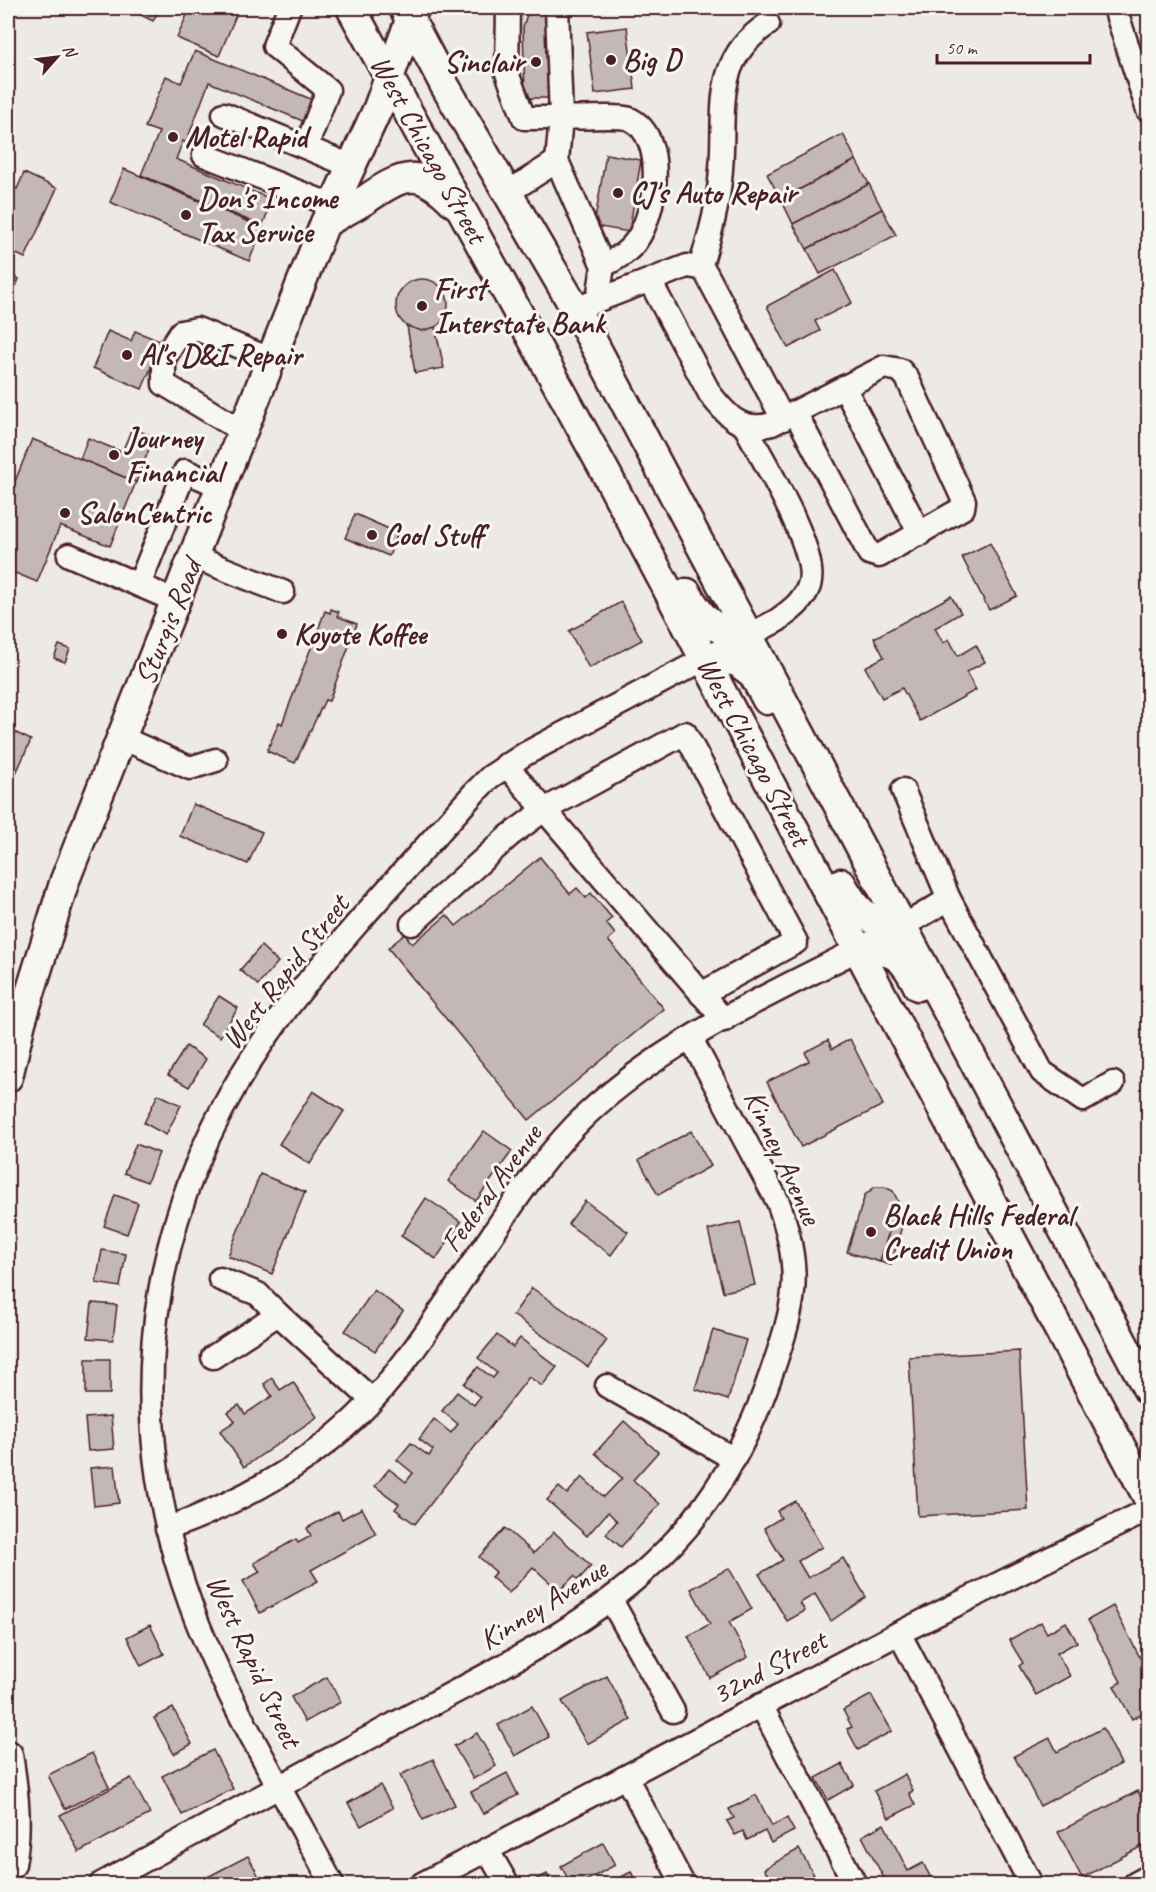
<svg xmlns="http://www.w3.org/2000/svg" width="1156" height="1892" viewBox="0 0 1156 1892" font-family="Caveat,sans-serif">
  <rect width="100%" height="100%" fill="#ece9e6"/>
  <filter id="ink" filterUnits="userSpaceOnUse"><feTurbulence type="fractalNoise" baseFrequency=".0167" numOctaves="2"/><feDisplacementMap in="SourceGraphic" scale="12" xChannelSelector="R" yChannelSelector="G"/><feConvolveMatrix kernelMatrix="1 2 1 2 8 2 1 2 1" color-interpolation-filters="sRGB"/></filter>
  <g filter="url(#ink)">
    <g fill="#c4b7b7" stroke="#4a1f2b" stroke-width="1.5">
      <path d="M 127,8 L 160,8 L 153,21 Z"/>
      <path d="M 190,8 L 239,8 L 219,56 L 177,38 Z"/>
      <path d="M 529,8 L 546,8 L 548,98 L 525,98 L 523,27 Z"/>
      <path d="M 627,27 L 635,89 L 595,94 L 587,32 Z"/>
      <path d="M 195,51 L 313,100 L 305,122 L 209,82 L 186,143 L 183,141 L 176,159 L 273,200 L 262,226 L 141,175 L 159,132 L 145,127 L 166,76 L 181,83 Z"/>
      <path d="M 843,134 L 856,160 L 781,199 L 767,174 Z"/>
      <path d="M 606,154 L 641,160 L 629,232 L 594,226 Z"/>
      <path d="M 856,160 L 869,184 L 793,224 L 781,199 Z"/>
      <path d="M 124,169 L 263,228 L 249,261 L 110,202 Z"/>
      <path d="M 24,173 L 57,188 L 25,258 L 8,250 L 8,185 L 17,189 Z"/>
      <path d="M 869,184 L 882,209 L 807,249 L 793,224 Z"/>
      <path d="M 882,209 L 896,235 L 820,274 L 807,249 Z"/>
      <path d="M 835,270 L 852,303 L 815,321 L 820,331 L 788,348 L 767,306 Z"/>
      <path d="M 8,274 L 19,279 L 8,306 Z"/>
      <circle cx="422" cy="305" r="26"/>
      <path d="M 407,326 L 422,331 L 435,327 L 444,368 L 415,373 Z"/>
      <path d="M 108,331 L 131,341 L 135,331 L 162,342 L 142,389 L 93,368 Z"/>
      <path d="M 132,428 L 154,437 L 136,482 L 80,459 L 88,438 L 122,452 Z"/>
      <path d="M 32,439 L 136,482 L 110,546 L 60,526 L 37,582 L 8,570 L 8,499 Z"/>
      <path d="M 355,514 L 398,533 L 389,556 L 345,538 Z"/>
      <path d="M 990,543 L 1017,596 L 989,610 L 962,557 Z"/>
      <path d="M 951,596 L 961,613 L 935,628 L 943,643 L 949,639 L 958,656 L 976,645 L 985,662 L 966,672 L 976,690 L 920,721 L 902,688 L 882,698 L 865,667 L 884,657 L 874,638 Z"/>
      <path d="M 621,602 L 642,640 L 589,668 L 569,631 Z"/>
      <path d="M 331,609 L 339,612 L 337,616 L 357,624 L 329,701 L 325,700 L 295,763 L 267,751 L 279,722 L 282,724 L 325,611 L 330,613 Z"/>
      <path d="M 59,645 L 70,649 L 65,662 L 54,658 Z"/>
      <path d="M 8,729 L 31,740 L 8,791 Z"/>
      <path d="M 193,804 L 262,832 L 248,864 L 180,836 Z"/>
      <path d="M 540,857 L 570,894 L 577,888 L 586,898 L 591,893 L 612,918 L 606,923 L 615,934 L 608,940 L 664,1009 L 529,1120 L 388,948 L 405,934 L 412,944 L 447,915 L 456,926 Z"/>
      <path d="M 261,946 L 278,962 L 258,985 L 240,970 Z"/>
      <path d="M 219,996 L 238,1008 L 220,1037 L 200,1025 Z"/>
      <path d="M 850,1039 L 883,1105 L 801,1147 L 767,1082 L 809,1061 L 805,1052 L 828,1040 L 832,1049 Z"/>
      <path d="M 186,1046 L 206,1059 L 189,1087 L 168,1075 Z"/>
      <path d="M 313,1091 L 344,1111 L 310,1164 L 279,1144 Z"/>
      <path d="M 158,1094 L 181,1105 L 166,1135 L 144,1123 Z"/>
      <path d="M 484,1131 L 512,1151 L 476,1201 L 448,1181 Z"/>
      <path d="M 691,1131 L 711,1166 L 658,1195 L 639,1160 Z"/>
      <path d="M 136,1144 L 159,1153 L 147,1182 L 124,1173 Z"/>
      <path d="M 260,1174 L 305,1192 L 272,1274 L 228,1256 Z"/>
      <path d="M 875,1187 L 885,1187 L 893,1191 L 898,1201 L 880,1262 L 847,1252 L 865,1195 Z"/>
      <path d="M 115,1195 L 138,1203 L 127,1234 L 104,1226 Z"/>
      <path d="M 426,1198 L 461,1222 L 436,1259 L 401,1236 Z"/>
      <path d="M 585,1201 L 628,1232 L 611,1255 L 568,1224 Z"/>
      <path d="M 895,1212 L 905,1215 L 891,1265 L 880,1262 Z"/>
      <path d="M 740,1222 L 755,1285 L 723,1292 L 708,1230 Z"/>
      <path d="M 102,1250 L 126,1254 L 120,1287 L 96,1283 Z"/>
      <path d="M 532,1288 L 607,1340 L 588,1367 L 513,1315 Z"/>
      <path d="M 374,1290 L 403,1311 L 375,1351 L 345,1331 Z"/>
      <path d="M 92,1303 L 117,1305 L 113,1340 L 88,1338 Z"/>
      <path d="M 713,1330 L 746,1340 L 728,1400 L 695,1389 Z"/>
      <path d="M 497,1335 L 513,1347 L 520,1338 L 557,1367 L 542,1386 L 529,1377 L 415,1524 L 395,1509 L 399,1504 L 375,1486 L 389,1469 L 406,1482 L 413,1473 L 397,1460 L 411,1443 L 429,1456 L 433,1450 L 419,1439 L 434,1419 L 451,1433 L 458,1424 L 442,1411 L 457,1392 L 474,1405 L 480,1397 L 464,1384 L 478,1367 L 493,1378 L 497,1373 L 478,1358 Z"/>
      <path d="M 1019,1351 L 1028,1510 L 918,1516 L 909,1357 Z"/>
      <rect x="86" y="1359" width="24" height="35"/>
      <path d="M 272,1378 L 280,1390 L 293,1382 L 317,1417 L 244,1467 L 220,1431 L 235,1421 L 228,1412 L 239,1405 L 245,1414 L 272,1396 L 264,1384 Z"/>
      <path d="M 111,1416 L 114,1449 L 88,1451 L 85,1418 Z"/>
      <path d="M 624,1421 L 658,1452 L 633,1480 L 660,1504 L 621,1547 L 606,1534 L 617,1521 L 608,1512 L 587,1536 L 547,1500 L 559,1487 L 567,1494 L 582,1477 L 604,1497 L 622,1478 L 595,1453 Z"/>
      <path d="M 115,1466 L 119,1503 L 94,1506 L 90,1468 Z"/>
      <path d="M 795,1501 L 822,1547 L 798,1561 L 808,1578 L 843,1558 L 866,1597 L 831,1621 L 815,1594 L 800,1603 L 805,1611 L 787,1621 L 759,1574 L 783,1560 L 764,1528 L 781,1518 L 777,1511 Z"/>
      <path d="M 362,1508 L 376,1534 L 311,1570 L 318,1581 L 260,1613 L 243,1581 L 260,1572 L 254,1563 L 296,1539 L 298,1543 L 311,1536 L 307,1528 L 338,1511 L 342,1519 Z"/>
      <path d="M 505,1528 L 534,1553 L 554,1532 L 591,1566 L 578,1580 L 574,1576 L 559,1591 L 533,1567 L 509,1593 L 491,1577 L 496,1572 L 479,1557 Z"/>
      <path d="M 729,1568 L 752,1609 L 729,1622 L 748,1657 L 710,1678 L 688,1636 L 710,1624 L 691,1589 Z"/>
      <path d="M 1113,1606 L 1146,1669 L 1148,1667 L 1148,1710 L 1132,1719 L 1114,1686 L 1121,1682 L 1088,1620 Z"/>
      <path d="M 1041,1622 L 1047,1633 L 1066,1622 L 1077,1642 L 1057,1653 L 1070,1676 L 1036,1695 L 1019,1666 L 1023,1663 L 1009,1640 Z"/>
      <path d="M 150,1625 L 164,1654 L 141,1666 L 127,1637 Z"/>
      <path d="M 607,1676 L 631,1720 L 587,1744 L 562,1701 Z"/>
      <path d="M 327,1677 L 341,1702 L 305,1722 L 291,1697 Z"/>
      <path d="M 871,1695 L 892,1731 L 858,1750 L 847,1729 L 852,1727 L 843,1710 Z"/>
      <path d="M 532,1706 L 549,1737 L 515,1756 L 498,1725 Z"/>
      <path d="M 173,1708 L 192,1744 L 174,1754 L 154,1718 Z"/>
      <path d="M 1103,1728 L 1121,1764 L 1040,1806 L 1014,1756 L 1050,1738 L 1057,1752 Z"/>
      <path d="M 477,1733 L 496,1766 L 473,1779 L 454,1746 Z"/>
      <path d="M 213,1750 L 233,1789 L 182,1815 L 162,1776 Z"/>
      <path d="M 92,1753 L 109,1787 L 65,1809 L 48,1775 Z"/>
      <path d="M 433,1759 L 455,1805 L 423,1820 L 400,1775 Z"/>
      <path d="M 842,1764 L 854,1785 L 828,1800 L 816,1778 Z"/>
      <path d="M 507,1773 L 518,1795 L 483,1814 L 471,1792 Z"/>
      <path d="M 905,1774 L 913,1791 L 909,1793 L 915,1805 L 889,1818 L 874,1791 Z"/>
      <path d="M 131,1778 L 150,1814 L 79,1852 L 60,1815 Z"/>
      <path d="M 380,1785 L 393,1808 L 361,1826 L 348,1803 Z"/>
      <path d="M 1138,1791 L 1148,1812 L 1148,1843 L 1082,1878 L 1058,1832 Z"/>
      <path d="M 756,1795 L 772,1826 L 787,1818 L 794,1831 L 771,1843 L 765,1831 L 747,1840 L 743,1831 L 735,1835 L 727,1821 L 734,1818 L 729,1809 Z"/>
      <path d="M 884,1824 L 908,1871 L 923,1863 L 934,1884 L 887,1884 L 862,1836 Z"/>
      <path d="M 603,1843 L 615,1865 L 580,1884 L 571,1884 L 561,1866 Z"/>
      <path d="M 799,1849 L 814,1875 L 797,1884 L 773,1884 L 764,1869 Z"/>
      <path d="M 248,1856 L 263,1884 L 194,1884 Z"/>
      <path d="M 631,1872 L 638,1884 L 607,1884 Z"/>
      <path d="M 547,1874 L 552,1884 L 527,1884 Z"/>
    </g>
    <g fill="none" stroke-linecap="round" stroke-linejoin="round">
      <g stroke="#4a1f2b" stroke-width="27">
        <g id="minor">
          <path d="M 289,8 L 274,46 L 328,90 L 306,147"/>
          <path d="M 508,8 L 507,73 L 524,118 L 561,118 L 557,8"/>
          <path d="M 1115,8 L 1148,110"/>
          <path d="M 224,114 L 351,166"/>
          <path d="M 204,155 L 334,206"/>
          <path d="M 507,193 L 557,161"/>
          <path d="M 700,268 C 710,235 719,203 721,169 C 726,111 711,61 768,24"/>
          <path d="M 650,281 L 710,394 C 727,416 742,433 772,424 L 884,367 L 900,370 L 907,378 L 964,501 L 963,508 L 879,556 L 869,553 L 795,412"/>
          <path d="M 598,299 L 603,266 L 557,161 L 561,118 C 574,118 621,115 630,119 C 668,138 656,213 636,241 C 628,253 615,259 603,266"/>
          <path d="M 588,304 L 687,266 L 700,268 L 706,273 L 783,419"/>
          <path d="M 844,387 L 920,534"/>
          <path d="M 244,432 L 164,384 L 164,358 L 181,332 L 197,329 L 272,360"/>
          <path d="M 69,555 L 176,601"/>
          <path d="M 194,557 L 283,592"/>
          <path d="M 139,585 L 185,471 L 222,487"/>
          <path d="M 122,738 L 190,768 L 216,760"/>
          <path d="M 506,765 L 724,1020"/>
          <path d="M 903,790 L 949,899 L 1042,1072 L 1083,1100 L 1113,1083"/>
          <path d="M 412,924 L 509,836 L 544,810 L 685,733 L 796,942 L 701,994"/>
          <path d="M 220,1279 L 258,1294 L 278,1314"/>
          <path d="M 213,1357 L 278,1314 L 372,1400"/>
          <path d="M 607,1386 L 734,1459"/>
          <path d="M 167,1529 C 235,1504 304,1467 356,1417 C 408,1367 445,1302 486,1244 C 517,1198 547,1152 587,1114 C 690,1018 831,972 949,899"/>
          <path d="M 611,1600 L 673,1711"/>
          <path d="M 899,1633 L 1031,1884"/>
          <path d="M 761,1705 L 855,1884"/>
          <path d="M 626,1777 L 683,1884"/>
          <path d="M 488,1851 L 507,1884"/>
          <path d="M 101,1884 C 196,1832 291,1780 387,1728 C 563,1633 701,1580 771,1374 C 795,1306 804,1272 778,1202 L 691,1039"/>
          <path d="M 332,1884 C 285,1794 225,1699 190,1603 C 113,1391 154,1180 291,1003 C 348,930 413,862 474,793 L 490,777 L 525,754 L 778,620 C 791,610 803,602 809,586 C 821,553 762,459 745,426"/>
          <path d="M 422,1884 L 899,1633 L 1148,1510"/>
          <path d="M 1135,1884 L 1148,1877"/>
        </g>
      </g>
      <g stroke="#4a1f2b" stroke-width="33">
        <g id="major">
          <path d="M 351,8 L 607,475 L 1148,1498"/>
          <path d="M 404,8 L 445,86 L 576,310 L 1148,1390"/>
          <path d="M 325,223 C 338,215 352,208 365,200 C 403,174 419,166 454,203"/>
          <path d="M 687,593 C 705,625 715,631 751,635"/>
          <path d="M 705,660 L 736,661 L 753,674 L 767,700"/>
          <path d="M 841,883 C 858,914 868,922 904,927"/>
          <path d="M 859,950 C 893,948 903,956 918,986"/>
          <path d="M 8,1077 L 21,1022 L 65,880 L 325,223 L 378,108 L 414,9"/>
          <path d="M 8,1755 C 14,1792 18,1827 11,1864"/>
        </g>
      </g>
      <use href="#minor" stroke="#f6f6f2" stroke-width="22"/>
      <use href="#major" stroke="#f6f6f2" stroke-width="28"/>
    </g>
  </g>
  <g fill="#4a1f2b" stroke="#f6f6f2" stroke-width="2">
    <circle cx="611" cy="60" r="6"/>
    <circle cx="536" cy="62" r="6"/>
    <circle cx="173" cy="137" r="6"/>
    <circle cx="618" cy="193" r="6"/>
    <circle cx="186" cy="215" r="6"/>
    <circle cx="422" cy="306" r="6"/>
    <circle cx="127" cy="355" r="6"/>
    <circle cx="114" cy="455" r="6"/>
    <circle cx="65" cy="513" r="6"/>
    <circle cx="372" cy="535" r="6"/>
    <circle cx="282" cy="634" r="6"/>
    <circle cx="871" cy="1232" r="6"/>
  </g>
  <g text-anchor="middle" dominant-baseline="central" stroke-width="6" stroke-linejoin="round" paint-order="stroke">
    <g font-size="30" font-weight="bold" fill="#4a1f2b" stroke="#f6f6f2" text-anchor="start">
      <text x="623" y="60">Big D</text>
      <text x="524" y="62" text-anchor="end">Sinclair</text>
      <text x="185" y="137">Motel Rapid</text>
      <text x="630" y="193">CJ's Auto Repair</text>
      <text x="198" y="198">Don's Income<tspan x="198" dy="34">Tax Service</tspan></text>
      <text x="434" y="289">First<tspan x="434" dy="34">Interstate Bank</tspan></text>
      <text x="139" y="355">Al's D&amp;I Repair</text>
      <text x="126" y="438">Journey<tspan x="126" dy="34">Financial</tspan></text>
      <text x="77" y="513">SalonCentric</text>
      <text x="384" y="535">Cool Stuff</text>
      <text x="294" y="634">Koyote Koffee</text>
      <text x="883" y="1215">Black Hills Federal<tspan x="883" dy="34">Credit Union</tspan></text>
    </g>
    <g font-size="30" fill="#4a1f2b" stroke="#f6f6f2">
      <text transform="translate(429 149) rotate(61)">West Chicago Street</text>
      <text transform="translate(168 622) rotate(-68)">Sturgis Road</text>
      <text transform="translate(754 751) rotate(62)">West Chicago Street</text>
      <text transform="translate(285 972) rotate(-52)">West Rapid Street</text>
      <text transform="translate(783 1157) rotate(65)">Kinney Avenue</text>
      <text transform="translate(491 1188) rotate(-54)">Federal Avenue</text>
      <text transform="translate(543 1604) rotate(-32)">Kinney Avenue</text>
      <text transform="translate(254 1661) rotate(65)">West Rapid Street</text>
      <text transform="translate(769 1667) rotate(-28)">32nd Street</text>
    </g>
  </g>
  <rect width="1156" height="1892" fill="none" stroke="#f6f6f2" stroke-width="30"/>
  <rect x="15" y="15" width="1126" height="1862" fill="none" stroke="#4a1f2b" stroke-width="2" filter="url(#ink)"/>
  <g transform="translate(57 57) rotate(62)" stroke="#f6f6f2" stroke-width="4.5" paint-order="stroke">
  <path d="M0-4.5L10 22L0 15L-10 22Z" fill="#4a1f2b"/>
  <text y="-9" font-size="16" font-weight="bold" text-anchor="middle" fill="#4a1f2b">N</text>
  </g>
  <path d="M937 54v9h153v-9" fill="none" stroke="#4a1f2b" stroke-width="3"/>
  <text x="946" y="54" font-size="18" fill="#4a1f2b" stroke="#f6f6f2" stroke-width="4.5" paint-order="stroke">50 m</text>
</svg>
